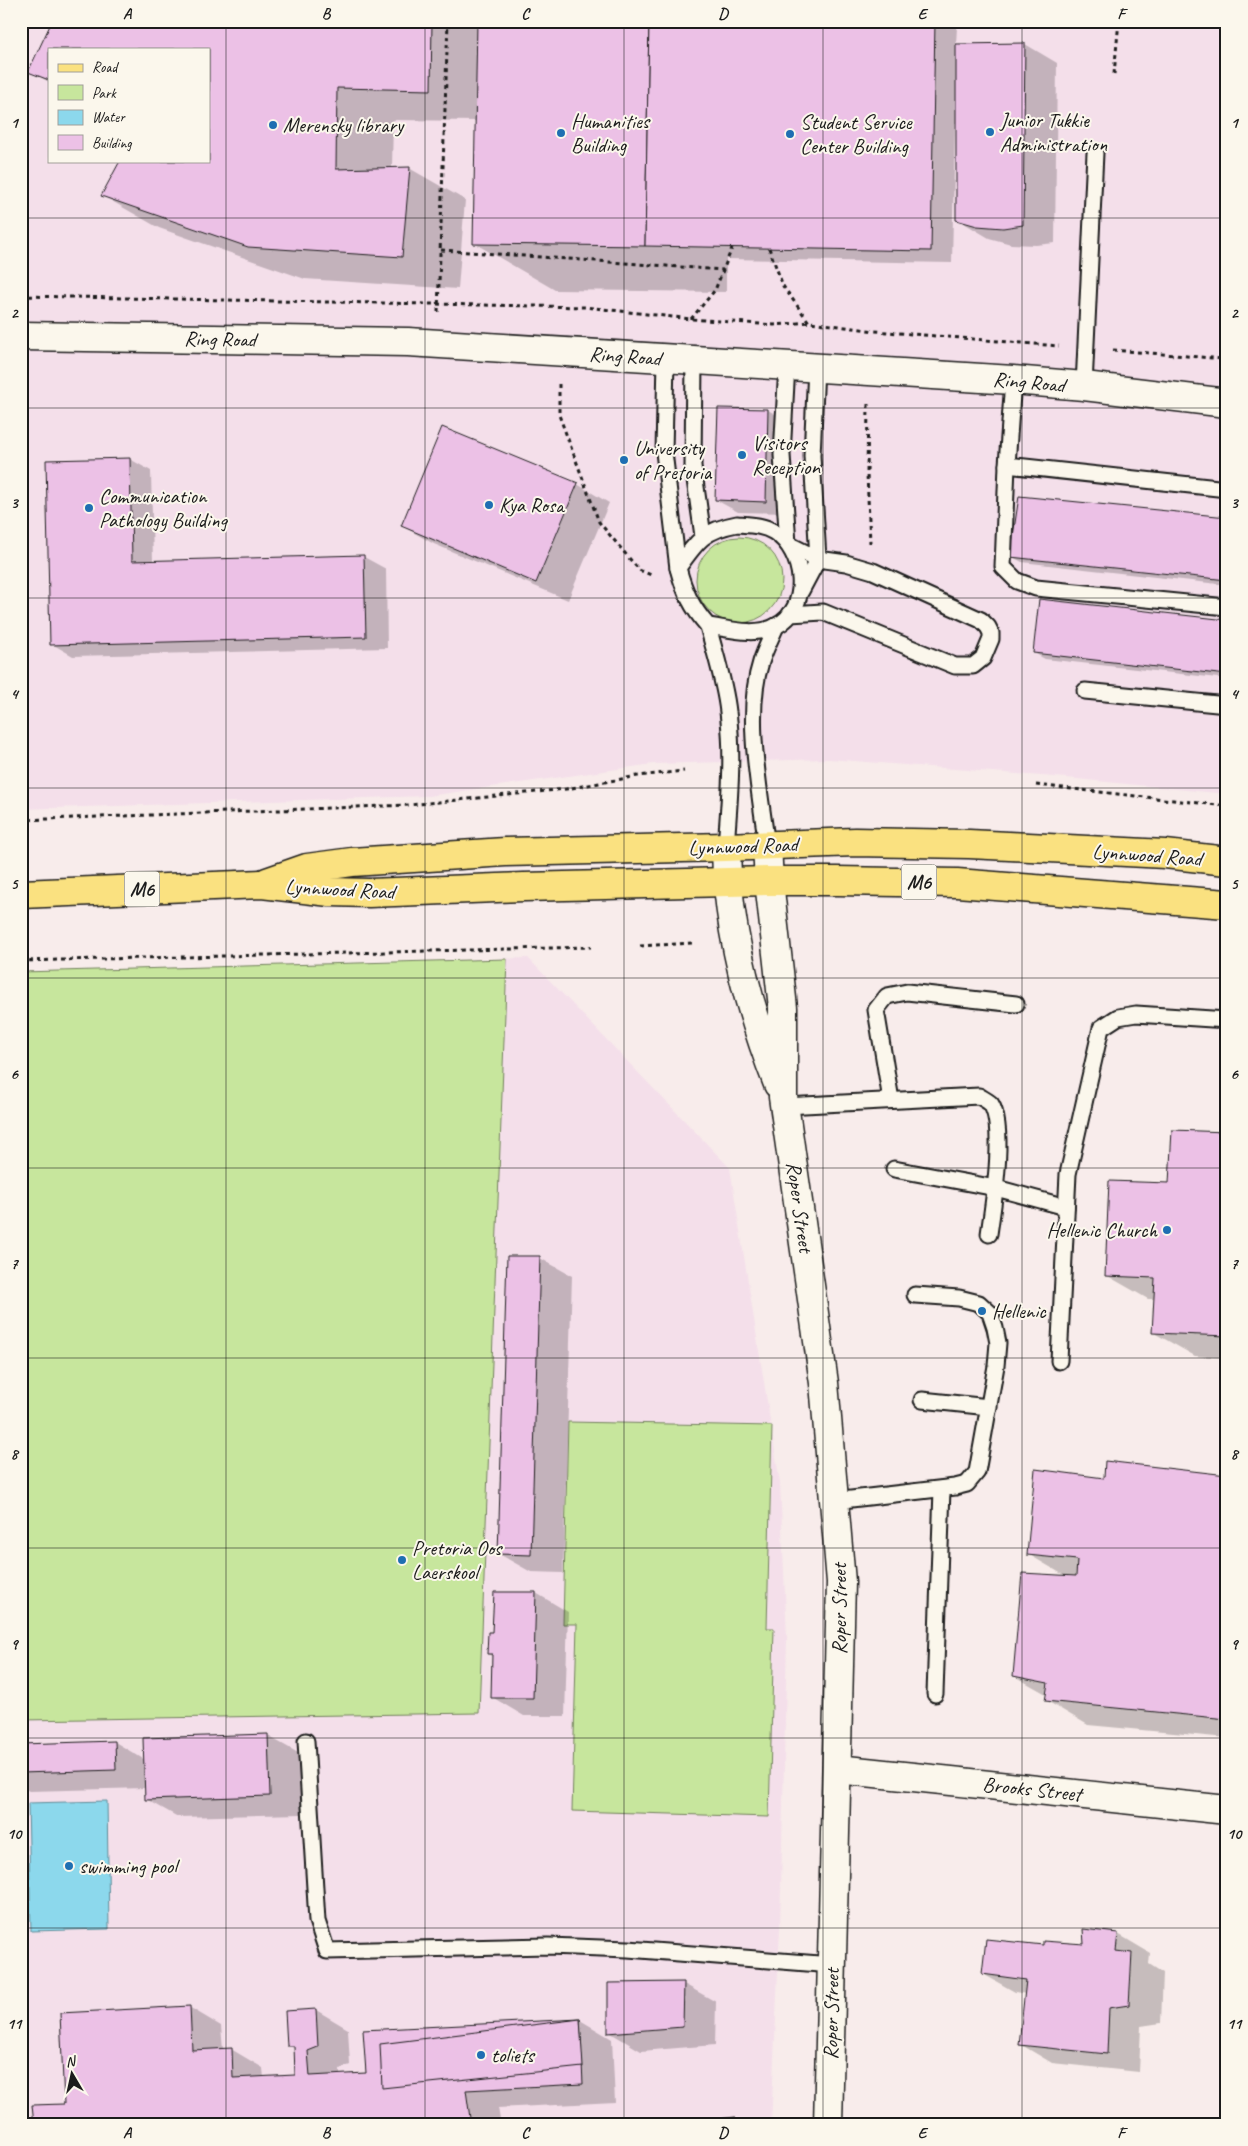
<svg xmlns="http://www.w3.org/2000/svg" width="1248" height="2146" viewBox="0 0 1248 2146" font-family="Caveat,sans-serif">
  <rect width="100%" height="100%" fill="#f8eceb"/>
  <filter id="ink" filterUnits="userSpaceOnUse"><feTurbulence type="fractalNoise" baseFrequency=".02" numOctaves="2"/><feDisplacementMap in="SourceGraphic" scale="10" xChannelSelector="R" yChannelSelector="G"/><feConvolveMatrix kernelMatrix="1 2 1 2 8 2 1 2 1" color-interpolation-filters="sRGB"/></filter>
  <g filter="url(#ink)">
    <g fill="#f4dfea" fill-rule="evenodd">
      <path d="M 21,21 L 1227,21 L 1227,794 L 1067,778 L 829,759 L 653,764 L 428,796 L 21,809 ZM 49,49 L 209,49 L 209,161 L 49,161 Z"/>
      <path d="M 528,958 L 730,1168 L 780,1483 L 787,1638 L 780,1929 L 771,2125 L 21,2125 L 21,972 Z"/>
    </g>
    <g fill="#c7e69d" stroke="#72815c">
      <circle cx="739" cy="580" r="43"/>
      <path d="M 507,959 L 479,1713 L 21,1720 L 21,972 Z"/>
      <path d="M 568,1422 L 772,1426 L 767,1628 L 774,1628 L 769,1817 L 572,1811 L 577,1624 L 563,1624 Z"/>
    </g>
    <path fill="#8cd8ec" stroke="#5f8d99" d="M 107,1801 L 109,1929 L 31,1931 L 28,1803 Z"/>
    <g fill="#0003">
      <path d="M 53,21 L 947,21 L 957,27 L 956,45 L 1025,44 L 1057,63 L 1055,243 L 1036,245 L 1011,244 L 989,238 L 957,219 L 957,123 L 955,123 L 952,263 L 726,259 L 726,292 L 555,290 L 474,243 L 476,121 L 393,120 L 392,168 L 409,168 L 465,200 L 458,289 L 305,279 L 159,228 L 103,196 L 209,161 L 209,49 L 49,49 L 49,82 L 30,71 Z"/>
      <path d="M 719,409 L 768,410 L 790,423 L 787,513 L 738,512 L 716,500 Z"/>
      <path d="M 130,459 L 151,471 L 153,562 L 364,557 L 386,569 L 387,648 L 73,656 L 52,644 Z"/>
      <path d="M 577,484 L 609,503 L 568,600 L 434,544 L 402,526 Z"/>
      <path d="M 1227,519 L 1227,585 L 1022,562 L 1011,556 Z"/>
      <path d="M 1227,621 L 1227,679 L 1045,659 L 1034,653 Z"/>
      <path d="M 1227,1133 L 1227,1358 L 1195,1356 L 1154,1333 L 1155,1299 L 1148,1299 L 1106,1275 L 1171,1185 Z"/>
      <path d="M 508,1257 L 540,1258 L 572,1276 L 563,1573 L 531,1572 L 499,1554 Z"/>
      <path d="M 1227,1477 L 1227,1738 L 1088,1725 L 1047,1701 L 1048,1695 L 1014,1676 L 1067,1577 L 1028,1554 L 1105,1480 Z"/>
      <path d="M 495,1593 L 536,1593 L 568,1612 L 565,1716 L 524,1716 L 492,1697 L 493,1657 L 488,1654 L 494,1633 Z"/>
      <path d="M 268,1736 L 300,1754 L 302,1814 L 178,1817 L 146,1799 L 146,1788 L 29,1791 L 21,1787 L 21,1746 L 115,1742 L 145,1760 Z"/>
      <path d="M 1084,1931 L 1118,1934 L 1150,1953 L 1149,1964 L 1163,1973 L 1161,2023 L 1141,2026 L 1139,2072 L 1052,2063 L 1020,2044 L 1026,1994 L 1015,1992 L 983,1974 L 1044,1947 L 1085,1945 Z"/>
      <path d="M 610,1984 L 684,1984 L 716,2002 L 715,2045 L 641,2051 L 609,2032 Z"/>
      <path d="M 189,2007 L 221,2026 L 223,2050 L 231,2049 L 263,2068 L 264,2078 L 297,2076 L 295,2049 L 288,2045 L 316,2010 L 348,2029 L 350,2065 L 340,2069 L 340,2076 L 367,2074 L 580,2020 L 612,2039 L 615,2102 L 498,2108 L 501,2125 L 35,2125 L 65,2105 Z"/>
      <path d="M 735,2118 L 747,2125 L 676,2125 Z"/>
    </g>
    <g fill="#ecc1e6" stroke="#1c1c1c">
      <path d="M 52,21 L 432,21 L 431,90 L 337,88 L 336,169 L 410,167 L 402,257 L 248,247 L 101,196 L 120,161 L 209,161 L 209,49 L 49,49 L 49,80 L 28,72 Z"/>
      <path d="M 477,21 L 649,21 L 645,246 L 473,244 Z"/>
      <path d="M 649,21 L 935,21 L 931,251 L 645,246 Z"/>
      <path d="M 1025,43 L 1023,225 L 1003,228 L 977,226 L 956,220 L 956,44 Z"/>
      <path d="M 718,408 L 768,409 L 766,502 L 715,500 Z"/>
      <path d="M 442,427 L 578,483 L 536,583 L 401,526 Z"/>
      <path d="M 130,458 L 132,561 L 364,555 L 366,637 L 50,645 L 46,460 Z"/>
      <path d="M 1019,496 L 1227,517 L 1227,580 L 1010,557 Z"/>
      <path d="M 1039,599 L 1227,620 L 1227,675 L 1033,653 Z"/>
      <path d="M 1172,1130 L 1227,1132 L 1227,1336 L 1152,1333 L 1155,1278 L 1105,1276 L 1109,1181 L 1169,1183 Z"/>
      <path d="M 507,1256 L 540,1256 L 531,1555 L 498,1554 Z"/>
      <path d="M 1105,1461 L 1227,1475 L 1227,1719 L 1045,1701 L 1048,1683 L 1013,1676 L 1022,1573 L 1076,1576 L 1077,1560 L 1027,1555 L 1035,1469 L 1104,1478 Z"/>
      <path d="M 494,1592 L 536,1592 L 533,1698 L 491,1698 L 492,1654 L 487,1654 L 488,1632 L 492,1632 Z"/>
      <path d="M 268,1734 L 270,1796 L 145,1800 L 143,1738 Z"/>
      <path d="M 115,1741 L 116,1770 L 21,1773 L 21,1744 Z"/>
      <path d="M 1083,1929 L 1118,1933 L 1116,1951 L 1132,1953 L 1129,2005 L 1109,2008 L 1107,2054 L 1019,2045 L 1026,1980 L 982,1974 L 986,1939 L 1043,1945 L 1043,1941 L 1084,1944 Z"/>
      <path d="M 684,1982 L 683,2027 L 608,2033 L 608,1983 Z"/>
      <path d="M 190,2006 L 192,2050 L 232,2048 L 233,2078 L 295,2075 L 294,2046 L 287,2046 L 285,2011 L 316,2009 L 318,2047 L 308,2051 L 310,2076 L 366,2073 L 363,2030 L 580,2019 L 583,2084 L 466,2090 L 471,2125 L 34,2125 L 32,2105 L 64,2104 L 60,2013 Z"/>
      <path d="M 580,2019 L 583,2067 L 382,2088 L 380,2044 Z"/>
      <path d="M 735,2117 L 735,2125 L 665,2125 Z"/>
    </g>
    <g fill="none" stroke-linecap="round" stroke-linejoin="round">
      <g stroke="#1c1c1c" stroke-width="19">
        <g id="service">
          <path d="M 666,359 L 664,452 L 678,568"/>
          <path d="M 694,360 L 693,466 L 703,536"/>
          <path d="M 787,365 L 782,455 L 788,544"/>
          <path d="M 1013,380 L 1007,465 L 1227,489"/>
          <path d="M 1084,386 L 1095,153"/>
          <path d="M 1007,465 L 1003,567 L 1017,581 L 1036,588 L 1227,607"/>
          <path d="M 737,524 C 750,525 763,525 774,532 C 805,551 812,608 776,626 C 756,637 729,629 708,626 C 692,608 684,591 678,568 C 697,541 704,530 737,524 Z"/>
          <path d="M 788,544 L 818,559 L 846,563 L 873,571 L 981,620 L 988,627 L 991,633 L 991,639 L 983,658 L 973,666 L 955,666 L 823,612 L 790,614"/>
          <path d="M 801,591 L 818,559 L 812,456 L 816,367"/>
          <path d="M 708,626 C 715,654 725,683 728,712 C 734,757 729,803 726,847"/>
          <path d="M 1085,691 L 1227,705"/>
          <path d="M 767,846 C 760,792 744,714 761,662 C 765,649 771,638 776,626"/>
          <path d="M 891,1100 L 876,1010 L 887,996 L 907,992 L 1016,1004"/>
          <path d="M 785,1106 L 979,1096 C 982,1098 988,1101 991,1104 C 1006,1128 993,1205 989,1234"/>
          <path d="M 894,1169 L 996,1188 L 1066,1207"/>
          <path d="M 1059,1361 L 1068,1174 L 1101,1028 L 1118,1017 L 1136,1014 L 1227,1020"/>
          <path d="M 922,1400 L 989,1407"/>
          <path d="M 834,1501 L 955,1487 L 967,1484 L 977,1472 L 996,1366 L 998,1343 L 995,1328 L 990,1313 L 979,1303 L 959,1298 L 915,1295"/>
          <path d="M 935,1694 L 942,1489"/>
          <path d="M 306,1741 L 317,1921 L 327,1951 L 548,1946 L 628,1949 L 832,1965"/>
        </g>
      </g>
      <g stroke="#1c1c1c" stroke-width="31">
        <g id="minor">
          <path d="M 21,336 L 408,342 L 1013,380 L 1084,386 L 1227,403"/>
          <path d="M 767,846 L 769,881 L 783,1008 L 783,1097 L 824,1383 L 841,1582 L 828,2125"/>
          <path d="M 726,847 C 727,928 749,1010 778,1084"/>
          <path d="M 837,1769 L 1227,1810"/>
        </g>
      </g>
      <g stroke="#1c1c1c" stroke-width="31">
        <g id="primary">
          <path d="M 267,882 L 307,868 L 352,862 L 505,852 L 726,847 L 855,842 L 969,844 L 1165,854 L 1227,861"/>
          <path d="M 21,894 L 262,884 L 330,892 L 369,893 L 524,887 L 769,881 L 837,881 L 957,883 L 1227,904"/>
        </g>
      </g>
      <g stroke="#1c1c1c" stroke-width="3" stroke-dasharray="4 4" stroke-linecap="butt">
        <path d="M 1114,74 L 1119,21"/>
        <path d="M 769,248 L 783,286 L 809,322"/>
        <path d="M 441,250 L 723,270"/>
        <path d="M 21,296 L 585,307 L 691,319 L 774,325 L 810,322 L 875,331 L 1059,346"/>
        <path d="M 438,312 L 448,21"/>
        <path d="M 691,319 L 715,290 L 732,248"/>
        <path d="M 1113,350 L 1224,359"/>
        <path d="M 1223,371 L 1227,339"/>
        <path d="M 559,384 L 559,415 L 599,522 L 639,570 L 651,575"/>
        <path d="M 868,404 L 867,474 L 870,543"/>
        <path d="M 1036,785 L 1227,806"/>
        <path d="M 21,820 L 409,805 L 566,789 L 638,776 L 684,771"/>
        <path d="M 640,946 L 693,943"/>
        <path d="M 21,961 L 591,947"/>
      </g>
      <use href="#service" stroke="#fbf7ec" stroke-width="15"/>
      <use href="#minor" stroke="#fbf7ec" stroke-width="28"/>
      <use href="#primary" stroke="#fae180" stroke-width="28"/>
    </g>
  </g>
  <path fill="none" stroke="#1c1c1c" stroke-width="1" stroke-opacity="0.55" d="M 226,21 L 226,2125M 425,21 L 425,2125M 624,21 L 624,2125M 823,21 L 823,2125M 1022,21 L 1022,2125M 21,218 L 1227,218M 21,408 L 1227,408M 21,598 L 1227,598M 21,788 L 1227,788M 21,978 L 1227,978M 21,1168 L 1227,1168M 21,1358 L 1227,1358M 21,1548 L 1227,1548M 21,1738 L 1227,1738M 21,1928 L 1227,1928"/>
  <g fill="#1f6fb2" stroke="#fbf7ec" stroke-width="2">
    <circle cx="273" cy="125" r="5"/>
    <circle cx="990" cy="132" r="5"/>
    <circle cx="561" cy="133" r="5"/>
    <circle cx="790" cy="134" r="5"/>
    <circle cx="742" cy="455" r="5"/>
    <circle cx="624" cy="460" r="5"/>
    <circle cx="489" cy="505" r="5"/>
    <circle cx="89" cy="508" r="5"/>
    <circle cx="1167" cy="1230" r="5"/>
    <circle cx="982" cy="1311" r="5"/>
    <circle cx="402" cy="1560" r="5"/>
    <circle cx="69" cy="1866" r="5"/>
    <circle cx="481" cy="2055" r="5"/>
  </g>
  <g text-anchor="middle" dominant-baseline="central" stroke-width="4" stroke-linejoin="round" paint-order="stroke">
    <g fill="#fbf7ec" stroke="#5f5e5a" stroke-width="1">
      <rect x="901.5" y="864.5" width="35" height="35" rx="4"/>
      <rect x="124.5" y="871.5" width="35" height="35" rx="4"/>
    </g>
    <g font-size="20" font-weight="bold" fill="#1c1c1c">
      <text x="919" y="882">M6</text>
      <text x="142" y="889">M6</text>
    </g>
    <g font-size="21" fill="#1c1c1c" stroke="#fbf7ec" text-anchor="start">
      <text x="1000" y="120">Junior Tukkie<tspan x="1000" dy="24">Administration</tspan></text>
      <text x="571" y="121">Humanities<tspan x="571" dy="24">Building</tspan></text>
      <text x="800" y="122">Student Service<tspan x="800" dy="24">Center Building</tspan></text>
      <text x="283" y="125">Merensky library</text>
      <text x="752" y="443">Visitors<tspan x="752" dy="24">Reception</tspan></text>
      <text x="634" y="448">University<tspan x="634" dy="24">of Pretoria</tspan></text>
      <text x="99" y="496">Communication<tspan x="99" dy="24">Pathology Building</tspan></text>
      <text x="499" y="505">Kya Rosa</text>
      <text x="1157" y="1230" text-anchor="end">Hellenic Church</text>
      <text x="992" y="1311">Hellenic</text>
      <text x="412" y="1548">Pretoria Oos<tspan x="412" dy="24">Laerskool</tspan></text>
      <text x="79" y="1866">swimming pool</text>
      <text x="491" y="2055">toliets</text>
    </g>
    <g font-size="21" fill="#1c1c1c" stroke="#fbf7ec">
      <text transform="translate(220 339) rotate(1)">Ring Road</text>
      <text transform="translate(625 356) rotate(4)">Ring Road</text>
      <text transform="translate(1029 382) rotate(5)">Ring Road</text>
      <text transform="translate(743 846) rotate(-2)">Lynnwood Road</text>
      <text transform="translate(1147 855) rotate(4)">Lynnwood Road</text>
      <text transform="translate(340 889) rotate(3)">Lynnwood Road</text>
      <text transform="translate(800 1207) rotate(82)">Roper Street</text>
      <text transform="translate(839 1609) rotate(-90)">Roper Street</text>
      <text transform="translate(1032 1789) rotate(6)">Brooks Street</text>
      <text transform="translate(831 2014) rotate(-89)">Roper Street</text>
    </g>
  </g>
  <rect width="1248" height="2146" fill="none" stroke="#fbf7ec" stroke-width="55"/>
  <rect x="48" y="48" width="162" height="115" fill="#fbf7ec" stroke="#a29f99"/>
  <rect x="58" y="64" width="25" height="8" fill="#fae180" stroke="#a29f99"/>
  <text x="92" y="72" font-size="15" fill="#1c1c1c">Road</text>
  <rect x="58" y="85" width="25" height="15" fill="#c7e69d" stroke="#a29f99"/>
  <text x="92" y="98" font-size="15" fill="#1c1c1c">Park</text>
  <rect x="58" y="110" width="25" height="15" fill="#8cd8ec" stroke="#a29f99"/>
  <text x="92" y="122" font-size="15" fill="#1c1c1c">Water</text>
  <rect x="58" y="135" width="25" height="15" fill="#ecc1e6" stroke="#a29f99"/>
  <text x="92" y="148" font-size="15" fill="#1c1c1c">Building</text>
  <g transform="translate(72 2074) rotate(351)" stroke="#fbf7ec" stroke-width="4" paint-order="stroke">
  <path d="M0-4L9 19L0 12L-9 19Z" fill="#1c1c1c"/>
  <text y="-8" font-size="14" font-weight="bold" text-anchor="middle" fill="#1c1c1c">N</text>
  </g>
  <rect x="28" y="28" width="1192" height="2090" fill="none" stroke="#1c1c1c" stroke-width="2"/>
  <g font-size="16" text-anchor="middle" font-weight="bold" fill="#1c1c1c">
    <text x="127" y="19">A</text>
    <text x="326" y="19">B</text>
    <text x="525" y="19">C</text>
    <text x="723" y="19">D</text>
    <text x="922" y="19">E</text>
    <text x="1121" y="19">F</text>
    <text x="14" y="128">1</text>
    <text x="1234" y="128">1</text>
    <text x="14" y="318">2</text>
    <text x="1234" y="318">2</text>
    <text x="14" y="508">3</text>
    <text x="1234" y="508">3</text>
    <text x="14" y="699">4</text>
    <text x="1234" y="699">4</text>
    <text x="14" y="889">5</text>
    <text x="1234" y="889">5</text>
    <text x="14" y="1079">6</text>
    <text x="1234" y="1079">6</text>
    <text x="14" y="1269">7</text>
    <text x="1234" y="1269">7</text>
    <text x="14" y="1459">8</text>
    <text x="1234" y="1459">8</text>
    <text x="14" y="1649">9</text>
    <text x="1234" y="1649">9</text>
    <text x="14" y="1839">10</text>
    <text x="1234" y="1839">10</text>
    <text x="14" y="2029">11</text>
    <text x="1234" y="2029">11</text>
    <text x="127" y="2138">A</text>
    <text x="326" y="2138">B</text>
    <text x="525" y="2138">C</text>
    <text x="723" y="2138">D</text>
    <text x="922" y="2138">E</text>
    <text x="1121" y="2138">F</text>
  </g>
</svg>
